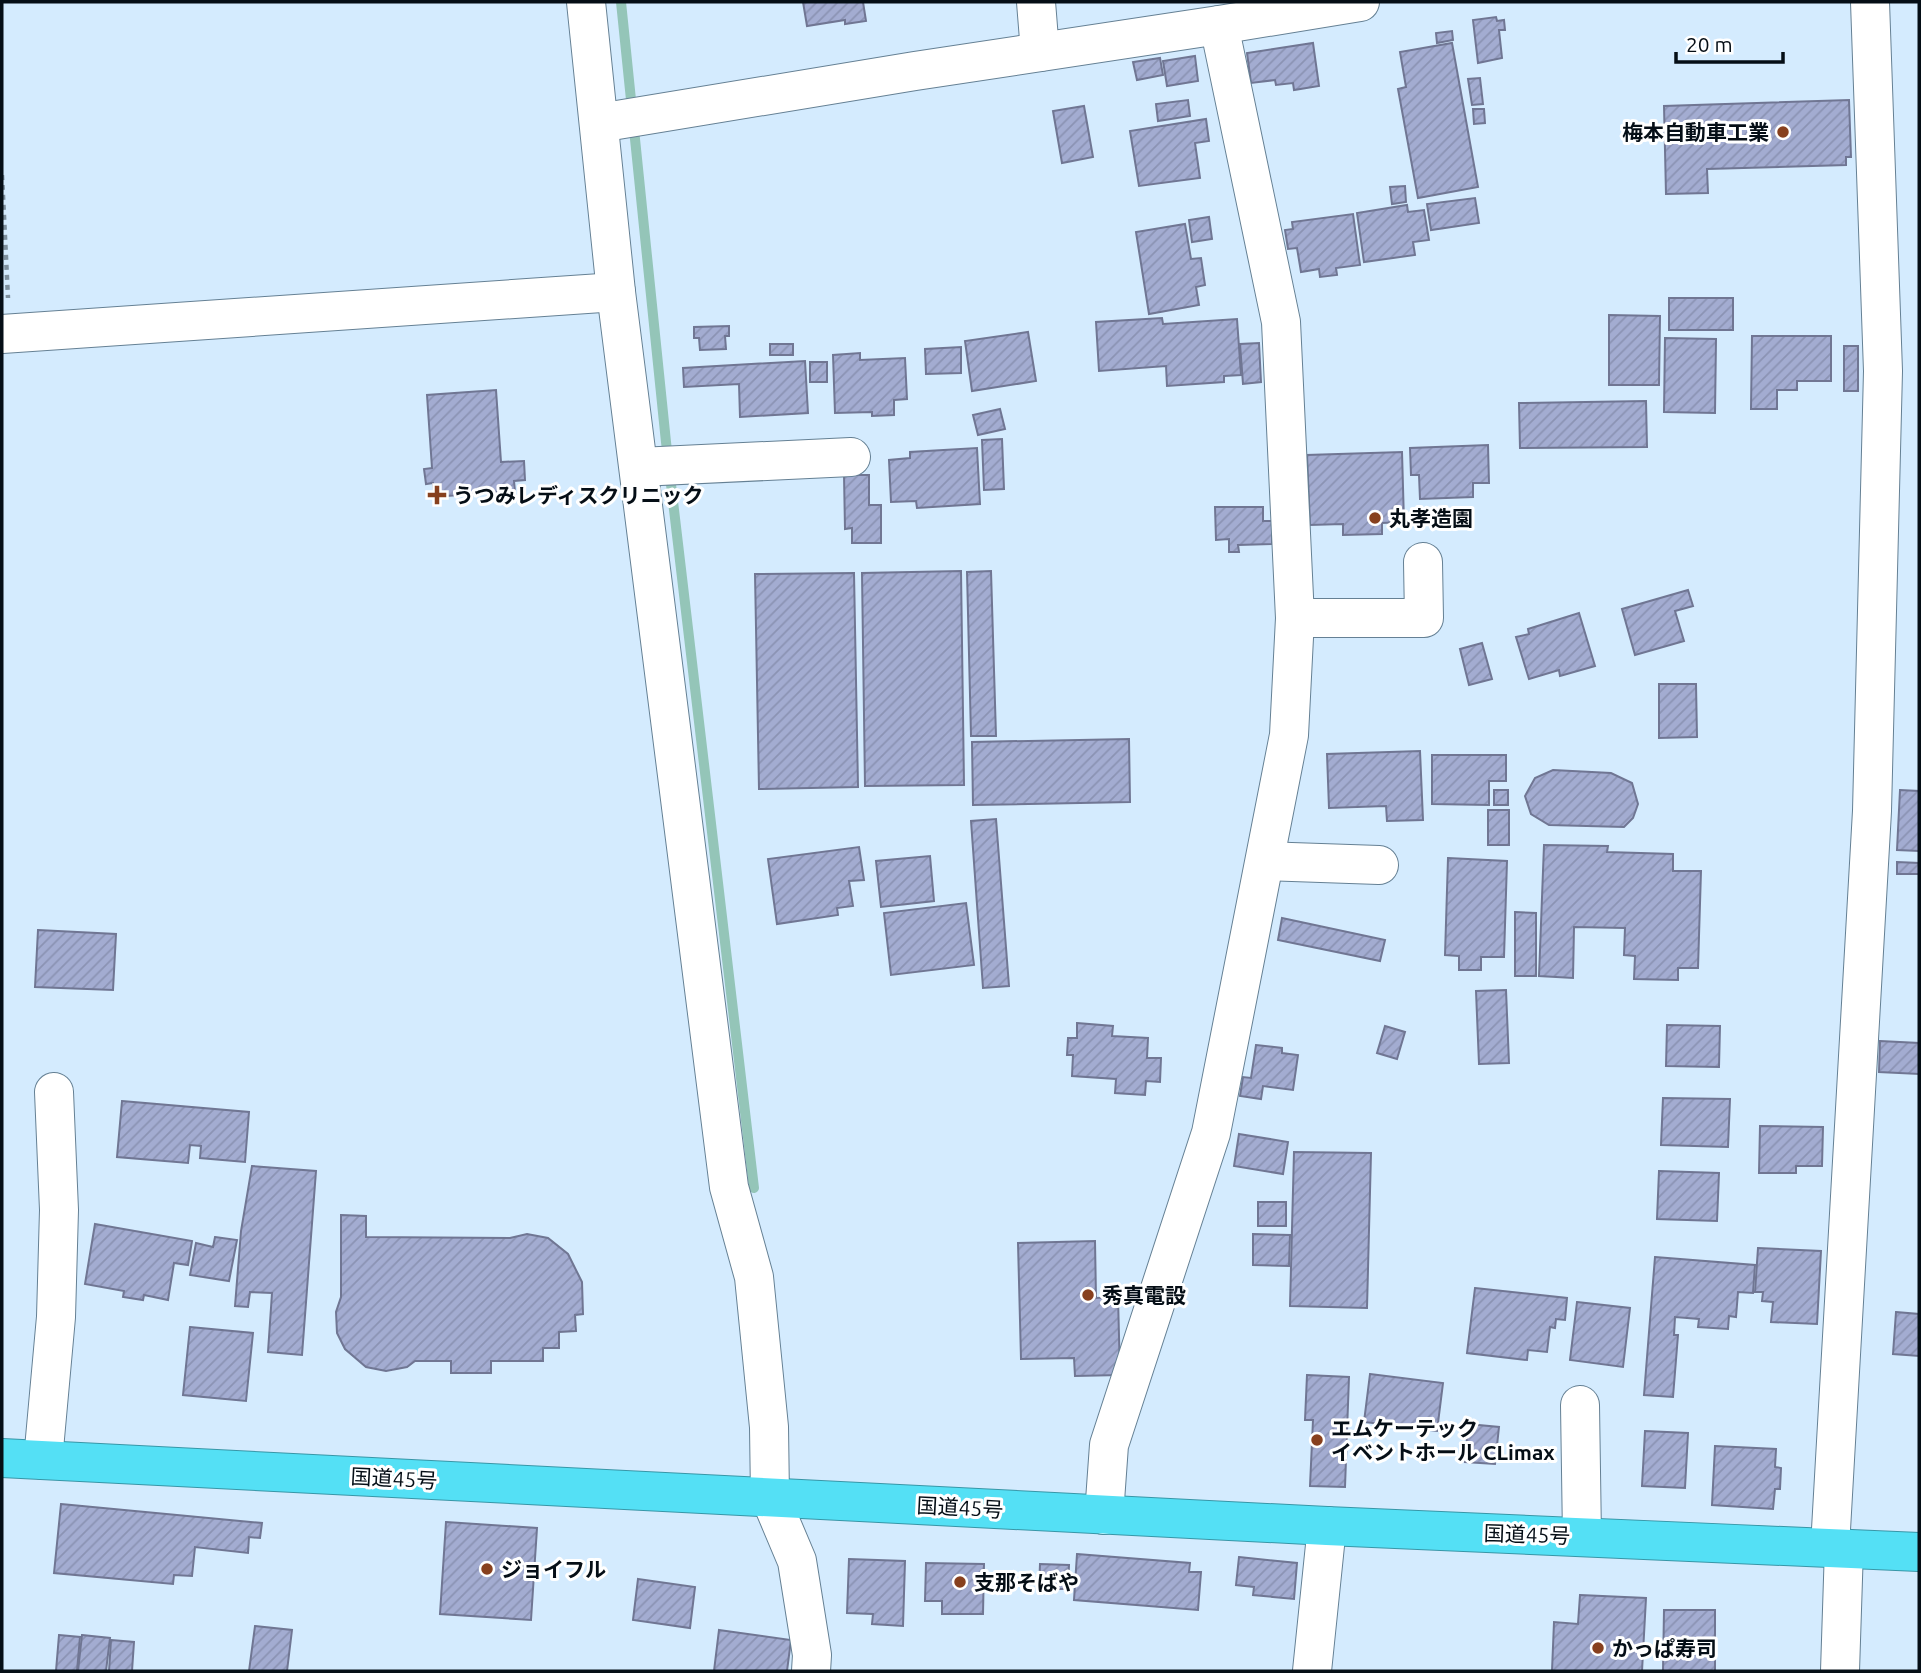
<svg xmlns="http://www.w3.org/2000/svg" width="1921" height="1673" viewBox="0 0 1921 1673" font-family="Ubuntu,'Noto Sans JP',sans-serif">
  <defs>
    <pattern id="building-hatch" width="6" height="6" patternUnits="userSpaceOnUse" patternTransform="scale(1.75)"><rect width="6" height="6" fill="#a3acd1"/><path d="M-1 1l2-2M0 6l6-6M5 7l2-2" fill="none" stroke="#8b93b3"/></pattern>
  </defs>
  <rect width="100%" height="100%" fill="#d4ebfe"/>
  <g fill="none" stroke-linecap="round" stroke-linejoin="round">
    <path stroke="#94c5b8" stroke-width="10" d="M 621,2 L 666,442 L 754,1188"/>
  </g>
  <g fill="url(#building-hatch)" stroke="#707693" stroke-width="2">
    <path d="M 803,2 L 863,2 L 866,21 L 845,24 L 845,20 L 807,26 Z"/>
    <path d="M 1496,17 L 1497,21 L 1504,20 L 1505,30 L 1499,30 L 1502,58 L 1478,63 L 1473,20 Z"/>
    <path d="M 1452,31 L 1453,40 L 1437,43 L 1436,33 Z"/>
    <path d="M 1313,43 L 1319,86 L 1294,90 L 1293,83 L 1276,85 L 1275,80 L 1251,83 L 1247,53 Z"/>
    <path d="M 1452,43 L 1478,187 L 1418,198 L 1398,89 L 1406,87 L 1400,52 Z"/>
    <path d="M 1195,56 L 1198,81 L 1167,86 L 1163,61 Z"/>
    <path d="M 1160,58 L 1163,75 L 1137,80 L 1133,62 Z"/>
    <path d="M 1480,78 L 1483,104 L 1472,105 L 1468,79 Z"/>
    <path d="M 1188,100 L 1190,116 L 1158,121 L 1156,104 Z"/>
    <path d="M 1849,100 L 1851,157 L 1846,157 L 1846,165 L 1707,169 L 1708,193 L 1666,194 L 1664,106 Z"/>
    <path d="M 1084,106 L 1093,157 L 1062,163 L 1053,111 Z"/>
    <path d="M 1473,109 L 1484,109 L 1485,123 L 1474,124 Z"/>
    <path d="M 1206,119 L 1209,141 L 1195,143 L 1200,178 L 1139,186 L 1130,131 Z"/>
    <path d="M 1405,186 L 1406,202 L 1392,204 L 1390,187 Z"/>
    <path d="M 1475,198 L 1479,223 L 1431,230 L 1427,204 Z"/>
    <path d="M 1407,205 L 1408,212 L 1424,210 L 1429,240 L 1413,242 L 1415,255 L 1364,262 L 1357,213 Z"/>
    <path d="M 1353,214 L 1360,265 L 1336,268 L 1337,275 L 1320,277 L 1319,269 L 1301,272 L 1297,248 L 1288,249 L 1285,230 L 1293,229 L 1292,222 Z"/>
    <path d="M 1209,217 L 1212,239 L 1192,242 L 1189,220 Z"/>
    <path d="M 1185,224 L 1191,259 L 1201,258 L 1205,285 L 1196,287 L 1199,305 L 1149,314 L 1136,232 Z"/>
    <rect x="1669" y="298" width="64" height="32"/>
    <path d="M 1609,315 L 1660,316 L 1659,385 L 1609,385 Z"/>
    <path d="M 1162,318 L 1163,324 L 1237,319 L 1241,375 L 1224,376 L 1224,382 L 1167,386 L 1166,366 L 1099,371 L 1096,322 Z"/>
    <path d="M 729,326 L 729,336 L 725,336 L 726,349 L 700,350 L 699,338 L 694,338 L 694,327 Z"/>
    <path d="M 1028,332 L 1036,381 L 972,391 L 965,341 Z"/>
    <path d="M 1752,336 L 1831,336 L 1831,381 L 1797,381 L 1797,390 L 1777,390 L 1777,409 L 1751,409 Z"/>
    <path d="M 1665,338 L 1716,339 L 1715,413 L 1664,412 Z"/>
    <path d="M 1259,343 L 1261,382 L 1243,384 L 1240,344 Z"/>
    <rect x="770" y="344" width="23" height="11"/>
    <rect x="1844" y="346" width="14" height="45"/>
    <path d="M 961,347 L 961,373 L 926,374 L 925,349 Z"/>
    <path d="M 860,353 L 860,360 L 905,358 L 907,399 L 894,400 L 894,415 L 872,416 L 872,412 L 835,413 L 833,355 Z"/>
    <path d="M 805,361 L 808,413 L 740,417 L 739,384 L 684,387 L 683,368 Z"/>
    <rect x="810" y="362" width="17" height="20"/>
    <path d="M 496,390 L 501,462 L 524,461 L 525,480 L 514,481 L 515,491 L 434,497 L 433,483 L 426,484 L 424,469 L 432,468 L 427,395 Z"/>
    <path d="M 1646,401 L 1647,447 L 1520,448 L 1519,403 Z"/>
    <path d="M 1000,409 L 1005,429 L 978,435 L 973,415 Z"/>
    <path d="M 1002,439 L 1004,489 L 984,490 L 982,440 Z"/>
    <path d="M 1488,445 L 1489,483 L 1473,483 L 1473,497 L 1420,499 L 1419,475 L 1411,475 L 1410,448 Z"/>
    <path d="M 977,448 L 980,504 L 917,508 L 916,501 L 891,502 L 889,460 L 910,458 L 910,452 Z"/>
    <path d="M 1402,452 L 1404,522 L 1382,523 L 1382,534 L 1343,535 L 1343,524 L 1310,525 L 1307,455 Z"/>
    <path d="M 844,475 L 869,475 L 869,505 L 881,505 L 881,543 L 852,543 L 852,528 L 845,529 Z"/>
    <path d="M 1215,507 L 1263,507 L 1263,521 L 1272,521 L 1272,544 L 1238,545 L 1239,552 L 1229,552 L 1229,539 L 1216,540 Z"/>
    <path d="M 961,571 L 964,785 L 865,786 L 862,573 Z"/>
    <path d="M 991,571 L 996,736 L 971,736 L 967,572 Z"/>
    <path d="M 854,573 L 858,787 L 759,789 L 755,574 Z"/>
    <path d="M 1688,590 L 1693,606 L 1675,611 L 1684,641 L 1635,655 L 1622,609 Z"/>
    <path d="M 1579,613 L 1595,666 L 1560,676 L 1559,670 L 1529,679 L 1516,637 L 1529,634 L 1528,629 Z"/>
    <path d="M 1482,643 L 1492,679 L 1469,685 L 1460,649 Z"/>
    <path d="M 1659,684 L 1696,684 L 1697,737 L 1659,738 Z"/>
    <path d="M 1129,739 L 1130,802 L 973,805 L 972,742 Z"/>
    <path d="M 1420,751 L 1423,820 L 1387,821 L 1386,806 L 1329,808 L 1327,754 Z"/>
    <path d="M 1432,755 L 1506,755 L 1506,781 L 1489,781 L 1489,805 L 1432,804 Z"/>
    <path d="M 1553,770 L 1611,773 L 1632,783 L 1638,804 L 1633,818 L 1624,827 L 1549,825 L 1531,814 L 1525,796 L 1535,778 Z"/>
    <rect x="1494" y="790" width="14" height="15"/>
    <path d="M 1900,790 L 1919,791 L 1919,851 L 1897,850 Z"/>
    <rect x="1488" y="810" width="21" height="35"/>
    <path d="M 996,819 L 1009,986 L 983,988 L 971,821 Z"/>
    <path d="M 1544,845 L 1608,846 L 1607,852 L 1673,854 L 1673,871 L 1701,871 L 1698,968 L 1678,968 L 1678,980 L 1634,979 L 1635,956 L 1624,955 L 1625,928 L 1574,927 L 1573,978 L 1539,976 Z"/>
    <path d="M 859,847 L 864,880 L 849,881 L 853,906 L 837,908 L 838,915 L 777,924 L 768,859 Z"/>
    <path d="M 930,856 L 934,901 L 881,907 L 876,861 Z"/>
    <path d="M 1448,858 L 1507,861 L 1504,957 L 1481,957 L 1481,970 L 1459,970 L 1459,956 L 1445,955 Z"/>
    <path d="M 1897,862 L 1919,863 L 1919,874 L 1897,874 Z"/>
    <path d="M 966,903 L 974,965 L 891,975 L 884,913 Z"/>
    <path d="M 1515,912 L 1536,913 L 1536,976 L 1515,976 Z"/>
    <path d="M 1282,918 L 1385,940 L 1380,961 L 1278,940 Z"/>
    <path d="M 38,930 L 116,934 L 113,990 L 35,987 Z"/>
    <path d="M 1506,990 L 1509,1063 L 1479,1064 L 1476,991 Z"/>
    <path d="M 1077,1023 L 1113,1026 L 1112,1036 L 1148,1038 L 1147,1058 L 1161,1058 L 1160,1082 L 1146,1081 L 1145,1095 L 1115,1093 L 1116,1079 L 1072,1076 L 1073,1055 L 1067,1055 L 1068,1038 L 1077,1038 Z"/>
    <path d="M 1667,1025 L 1720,1026 L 1719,1067 L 1666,1066 Z"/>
    <path d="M 1385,1026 L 1405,1032 L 1397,1059 L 1377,1053 Z"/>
    <path d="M 1880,1041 L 1919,1043 L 1919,1074 L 1879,1072 Z"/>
    <path d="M 1256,1045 L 1282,1048 L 1282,1053 L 1298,1055 L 1293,1090 L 1263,1086 L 1261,1099 L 1240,1096 L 1243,1077 L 1251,1078 Z"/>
    <path d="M 1663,1098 L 1730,1099 L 1728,1147 L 1661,1145 Z"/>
    <path d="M 122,1101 L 249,1112 L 245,1162 L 200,1158 L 201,1146 L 190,1145 L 188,1163 L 117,1157 Z"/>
    <path d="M 1760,1126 L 1823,1127 L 1822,1166 L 1796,1166 L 1796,1173 L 1759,1173 Z"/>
    <path d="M 1239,1134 L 1288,1142 L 1283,1174 L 1234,1166 Z"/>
    <path d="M 1294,1152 L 1371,1153 L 1367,1308 L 1290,1306 Z"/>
    <path d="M 252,1166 L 316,1171 L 302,1355 L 268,1352 L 272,1293 L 250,1292 L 248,1307 L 235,1306 L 241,1231 Z"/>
    <path d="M 1659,1171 L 1719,1173 L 1717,1221 L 1657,1219 Z"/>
    <rect x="1258" y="1202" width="28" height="24"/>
    <path d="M 341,1215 L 366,1216 L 366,1237 L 510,1238 L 527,1234 L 548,1238 L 568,1254 L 582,1282 L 583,1314 L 575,1315 L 576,1331 L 559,1332 L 559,1348 L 543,1348 L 543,1361 L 491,1361 L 491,1373 L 451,1373 L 451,1361 L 415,1361 L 407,1367 L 386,1371 L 366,1367 L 345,1349 L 337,1333 L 336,1312 L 341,1297 Z"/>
    <path d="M 95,1224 L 192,1241 L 188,1265 L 174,1263 L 168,1300 L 144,1295 L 143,1300 L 123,1297 L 124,1291 L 85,1284 Z"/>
    <path d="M 1253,1234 L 1290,1235 L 1289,1266 L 1253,1265 Z"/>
    <path d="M 215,1237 L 237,1240 L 229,1281 L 190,1275 L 196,1243 L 213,1247 Z"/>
    <path d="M 1095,1241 L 1096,1298 L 1118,1297 L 1120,1375 L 1075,1376 L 1074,1358 L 1021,1359 L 1018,1243 Z"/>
    <path d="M 1758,1248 L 1821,1251 L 1817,1324 L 1771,1322 L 1773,1302 L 1762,1301 L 1763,1292 L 1755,1292 Z"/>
    <path d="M 1655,1257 L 1755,1265 L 1753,1293 L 1738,1292 L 1736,1317 L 1729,1316 L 1728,1329 L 1698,1327 L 1699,1319 L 1675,1317 L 1674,1335 L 1678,1335 L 1673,1397 L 1644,1395 Z"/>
    <path d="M 1475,1288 L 1567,1298 L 1565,1320 L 1556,1319 L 1555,1328 L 1550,1327 L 1547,1352 L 1528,1350 L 1527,1360 L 1467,1353 Z"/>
    <path d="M 1577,1302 L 1630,1308 L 1623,1367 L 1570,1360 Z"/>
    <path d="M 1896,1312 L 1919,1314 L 1919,1356 L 1893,1354 Z"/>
    <path d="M 190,1327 L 253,1333 L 246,1401 L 183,1395 Z"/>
    <path d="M 1370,1374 L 1443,1383 L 1437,1431 L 1364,1422 Z"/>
    <path d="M 1307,1375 L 1349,1377 L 1345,1487 L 1310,1486 L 1313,1420 L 1305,1420 Z"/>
    <path d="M 1468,1424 L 1499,1427 L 1495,1464 L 1465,1462 Z"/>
    <path d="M 1645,1431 L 1688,1433 L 1685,1488 L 1642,1486 Z"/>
    <path d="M 1715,1446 L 1776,1449 L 1775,1467 L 1781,1468 L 1780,1489 L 1775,1489 L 1773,1509 L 1712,1505 Z"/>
    <path d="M 61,1504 L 262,1523 L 260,1538 L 249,1537 L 248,1553 L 195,1547 L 192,1576 L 174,1575 L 173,1584 L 54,1573 Z"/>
    <path d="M 446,1522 L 537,1528 L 531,1620 L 440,1614 Z"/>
    <path d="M 1077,1554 L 1190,1563 L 1189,1572 L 1201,1572 L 1198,1610 L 1074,1600 Z"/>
    <path d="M 1239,1557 L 1297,1563 L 1294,1599 L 1253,1595 L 1254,1587 L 1236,1585 Z"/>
    <path d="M 849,1559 L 905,1561 L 903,1626 L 872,1624 L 873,1614 L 847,1613 Z"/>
    <path d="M 926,1563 L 984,1564 L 983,1614 L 942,1614 L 942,1601 L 925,1601 Z"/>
    <path d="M 1040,1564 L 1069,1565 L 1068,1589 L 1039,1589 Z"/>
    <path d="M 638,1579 L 695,1587 L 690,1628 L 633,1620 Z"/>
    <path d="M 1580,1595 L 1646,1598 L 1642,1671 L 1552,1671 L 1554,1622 L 1578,1624 Z"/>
    <path d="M 1664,1610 L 1715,1610 L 1715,1671 L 1663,1671 Z"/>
    <path d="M 255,1626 L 292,1630 L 287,1671 L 249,1671 Z"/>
    <path d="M 719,1630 L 791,1640 L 787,1671 L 714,1671 Z"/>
    <path d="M 59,1635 L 80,1637 L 77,1671 L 56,1671 Z"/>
    <path d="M 82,1635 L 110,1638 L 106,1671 L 78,1671 Z"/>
    <path d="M 111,1640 L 134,1642 L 132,1671 L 109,1671 Z"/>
  </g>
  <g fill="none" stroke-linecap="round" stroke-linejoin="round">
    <g stroke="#658094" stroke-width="40">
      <g id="minor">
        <path d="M 586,2 L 616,292 L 729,1187 L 754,1277 L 769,1427 L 770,1497 L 797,1561 L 812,1655 L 811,1671"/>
        <path d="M 1036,2 L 1040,52"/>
        <path d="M 599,123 L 915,71 L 1219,25 L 1360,2"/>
        <path d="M 2,334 L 616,292"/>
        <path d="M 639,467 L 851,457"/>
        <path d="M 1295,618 L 1424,618 L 1423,562"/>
        <path d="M 1265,861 L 1379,865"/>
        <path d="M 1580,1405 L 1582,1537"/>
        <path d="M 43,1460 L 56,1317 L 59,1210 L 54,1092"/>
        <path d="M 1104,1515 L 1109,1445 L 1211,1133 L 1289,735 L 1295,618 L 1281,322 L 1219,25"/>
        <path d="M 1830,1547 L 1872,811 L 1883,371 L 1870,2"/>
        <path d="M 1312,1671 L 1327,1526"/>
        <path d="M 1840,1671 L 1844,1548"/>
      </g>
    </g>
    <g stroke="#3896a7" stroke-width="40">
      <path id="highway" d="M 2,1458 L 1327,1526 L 1919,1552"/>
    </g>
    <path stroke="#7f919f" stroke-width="4.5" stroke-dasharray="5 5" stroke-linecap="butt" d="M 2,175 L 8,298"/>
    <use href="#minor" stroke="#fff" stroke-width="38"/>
    <use href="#highway" stroke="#54e0f5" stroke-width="38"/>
  </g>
  <g fill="#87401e" stroke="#fff" stroke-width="2.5">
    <circle cx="1783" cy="132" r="7"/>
    <path d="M433.5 484.5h7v7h7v7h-7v7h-7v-7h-7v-7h7z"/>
    <circle cx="1375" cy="518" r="7"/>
    <circle cx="1088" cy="1295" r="7"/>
    <circle cx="1317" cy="1440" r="7"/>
    <circle cx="487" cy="1569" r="7"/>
    <circle cx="960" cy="1582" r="7"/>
    <circle cx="1598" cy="1648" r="7"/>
  </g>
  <g text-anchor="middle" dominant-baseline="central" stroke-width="6" stroke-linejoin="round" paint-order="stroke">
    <g font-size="21" font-weight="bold" fill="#050e16" stroke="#fff" text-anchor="start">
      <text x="1769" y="132" text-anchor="end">梅本自動車工業</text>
      <text x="453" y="495">うつみレディスクリニック</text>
      <text x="1389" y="518">丸孝造園</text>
      <text x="1102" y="1295">秀真電設</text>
      <text x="1331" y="1428">エムケーテック<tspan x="1331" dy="24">イベントホール CLimax</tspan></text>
      <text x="501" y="1569">ジョイフル</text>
      <text x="974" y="1582">支那そばや</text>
      <text x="1612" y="1648">かっぱ寿司</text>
    </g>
    <g font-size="21" fill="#050e16" stroke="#fff">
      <text transform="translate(394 1478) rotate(3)">国道45号</text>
      <text transform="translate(960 1507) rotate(3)">国道45号</text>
      <text transform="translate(1527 1534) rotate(2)">国道45号</text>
    </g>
  </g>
  <rect width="1921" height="1673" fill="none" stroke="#050e16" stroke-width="7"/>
  <path d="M1676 52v10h107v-10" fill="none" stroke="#050e16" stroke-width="3.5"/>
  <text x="1686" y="52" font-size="21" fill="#050e16" stroke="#ffffff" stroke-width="5" paint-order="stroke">20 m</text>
</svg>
